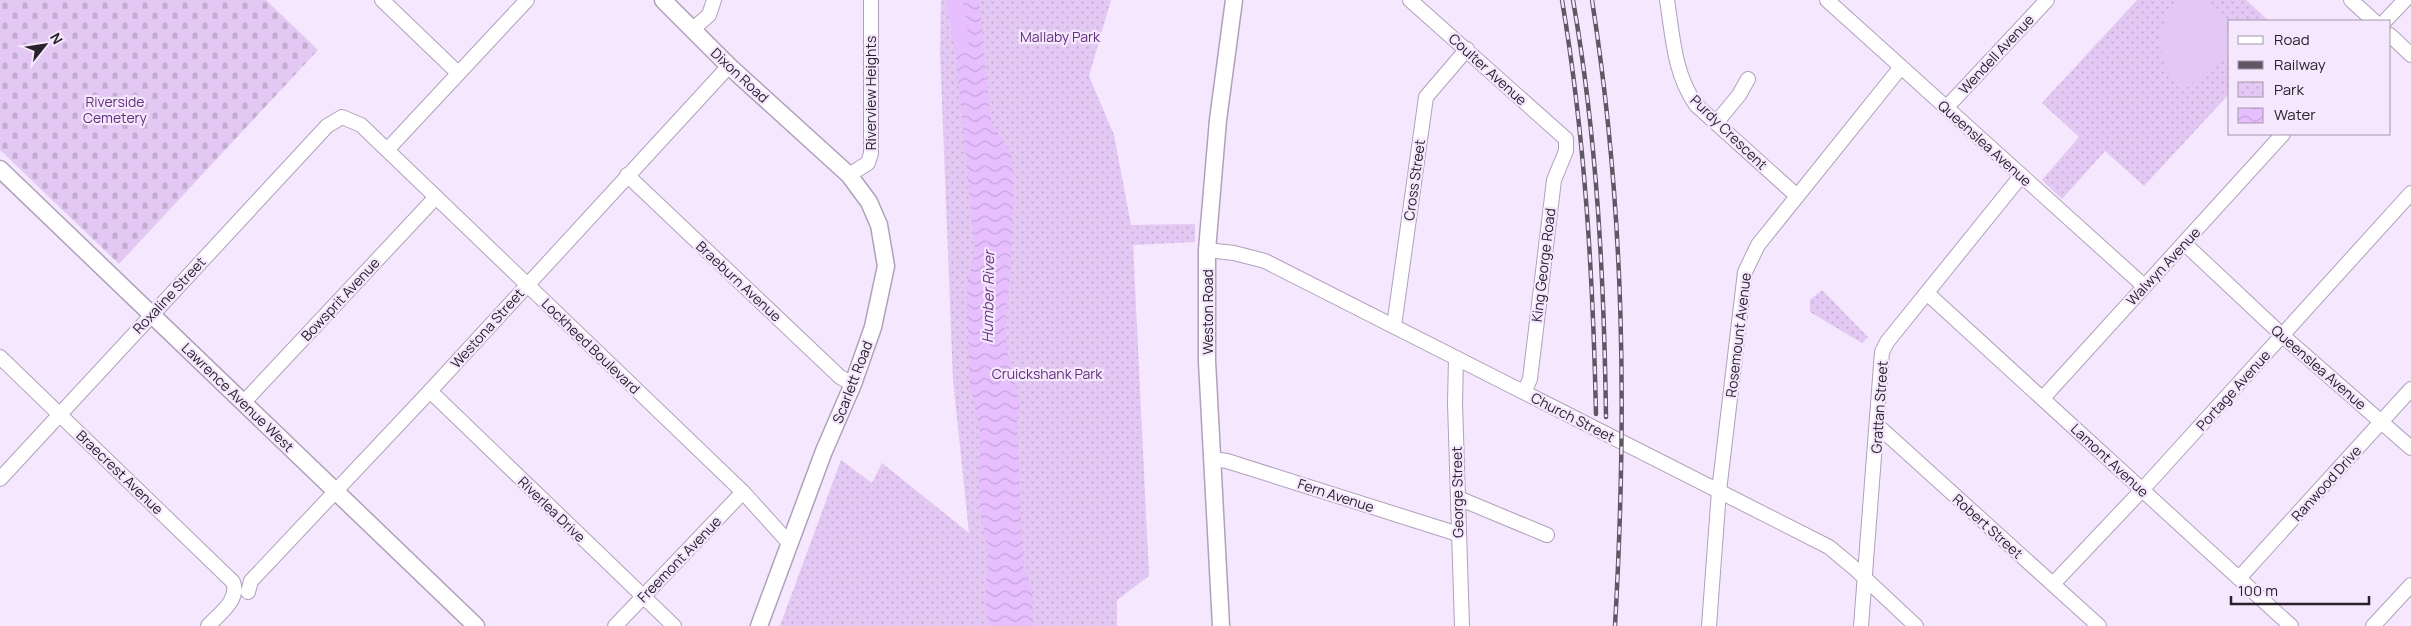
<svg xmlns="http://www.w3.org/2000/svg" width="2411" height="626" viewBox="0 0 2411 626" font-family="Manrope,sans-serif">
  <defs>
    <pattern id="cemetery-stones" width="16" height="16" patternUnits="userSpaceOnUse" patternTransform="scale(1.25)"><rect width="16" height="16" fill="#e2c8f2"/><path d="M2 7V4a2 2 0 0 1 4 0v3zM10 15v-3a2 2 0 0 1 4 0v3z" fill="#c2acd0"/></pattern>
    <pattern id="park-dots" width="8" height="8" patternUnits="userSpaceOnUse" patternTransform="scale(1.25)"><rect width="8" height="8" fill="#e2c8f2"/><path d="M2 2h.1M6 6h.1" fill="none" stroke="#c2acd0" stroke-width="1.8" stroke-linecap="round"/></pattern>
    <pattern id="water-waves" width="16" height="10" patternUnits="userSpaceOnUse" patternTransform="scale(1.25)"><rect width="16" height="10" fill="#e7bffe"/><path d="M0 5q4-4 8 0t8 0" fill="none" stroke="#c6a4da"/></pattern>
  </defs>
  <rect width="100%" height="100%" fill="#f5e7fd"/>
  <path fill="url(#cemetery-stones)" d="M 0,0 L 266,0 L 318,50 L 119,264 L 0,150 Z"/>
  <g fill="url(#park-dots)">
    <path d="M 941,0 L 1111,0 L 1089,76 L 1114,135 L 1131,225 L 1195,224 L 1195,242 L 1133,245 L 1149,576 L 1117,600 L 1117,626 L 780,626 L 841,460 L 872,483 L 882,463 L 969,533 L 953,380 L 940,51 Z"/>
    <path d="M 2137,0 L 2246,0 L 2269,21 L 2230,21 L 2230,93 L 2144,186 L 2105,151 L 2062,199 L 2042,180 L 2079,137 L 2042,103 Z"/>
    <path d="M 1822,290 L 1868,337 L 1862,343 L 1810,312 L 1810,300 Z"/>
  </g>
  <path fill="#e2c8f2" d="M 2177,0 L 2206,0 L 2230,31 L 2230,56 L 2182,91 C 2157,65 2154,28 2177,0 Z"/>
  <path fill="url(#water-waves)" d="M 956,0 L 979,0 L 991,121 L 1011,154 L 1014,187 L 1010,274 L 1005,328 L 1008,355 L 1020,404 L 1017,419 L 1023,566 L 1032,589 L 1033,626 L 988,626 L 985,596 L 988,553 L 979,504 L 980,430 L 970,385 L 969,358 L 967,285 L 975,250 L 954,39 Z"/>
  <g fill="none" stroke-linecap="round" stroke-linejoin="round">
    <path stroke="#e7bffe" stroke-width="16" d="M 954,0 L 961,41"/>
    <g stroke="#b1a0ba" stroke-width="16">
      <g id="minor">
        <path d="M 382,0 L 458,73"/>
        <path d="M 1410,0 L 1566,139 L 1566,151 L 1554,180 L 1530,379 L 1524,392"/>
        <path d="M 1667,0 C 1673,38 1674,73 1696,105 L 1797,196"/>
        <path d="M 1827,0 L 2144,286"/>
        <path d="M 2351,0 L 2374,21"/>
        <path d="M 2385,21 L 2405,0"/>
        <path d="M 693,29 L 709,15 L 714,0"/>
        <path d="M 2390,35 L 2411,55"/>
        <path d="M 1946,108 L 2047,0"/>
        <path d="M 1716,123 L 1739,95 L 1748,79"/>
        <path d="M 387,150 L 527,0"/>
        <path d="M 627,175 L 840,377 L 853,384"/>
        <path d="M 849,175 L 868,163 L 871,153 L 871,0"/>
        <path d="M 2184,243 L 2283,336 L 2411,448"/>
        <path d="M 1207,250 L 1234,253 L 1265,261 L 1829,547 L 1853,567 L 1916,626"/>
        <path d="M 1928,294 L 2291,626"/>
        <path d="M 1394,326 L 1426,97 L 1467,49"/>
        <path d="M 0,357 L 233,582 C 240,600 219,614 208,626"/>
        <path d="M 1456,358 L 1455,403 L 1462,626"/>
        <path d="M 430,391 L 674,626"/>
        <path d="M 2043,398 L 2283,134"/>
        <path d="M 244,402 L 436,197"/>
        <path d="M 1878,426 L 2099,626"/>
        <path d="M 1213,459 L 1227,461 L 1458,534"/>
        <path d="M 0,479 L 327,126 L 342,117 L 361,125 L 743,492 L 790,544"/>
        <path d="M 1458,498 L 1547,535"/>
        <path d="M 2240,577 L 2411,389"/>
        <path d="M 2053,584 L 2142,490 L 2411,193"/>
        <path d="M 248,592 L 251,581 L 430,391 L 729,66"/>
        <path d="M 615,626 L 743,492"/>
        <path d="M 1709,626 L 1719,491 L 1745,272 L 1758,245 L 1901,67"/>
        <path d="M 1861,626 L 1882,352 L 1887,342 L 2021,176"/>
        <path d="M 2373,626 L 2411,585"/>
      </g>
    </g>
    <g stroke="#b1a0ba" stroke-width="19">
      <g id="major">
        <path d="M 663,0 L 729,66 L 849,175 L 869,202 L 879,225 L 886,266 L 873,327 L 853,384 L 824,451 L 759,626"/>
        <path d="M 0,169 L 476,626"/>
        <path d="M 1221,626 L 1207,361 L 1207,250 L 1218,120 L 1234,0"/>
      </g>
    </g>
    <use href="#minor" stroke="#fff" stroke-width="14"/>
    <use href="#major" stroke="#fff" stroke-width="16"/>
    <g stroke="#5f5764" stroke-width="4.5">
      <g id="rail">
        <path d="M 1562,0 C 1585,137 1593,276 1596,414"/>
        <path d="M 1573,0 C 1597,137 1604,277 1606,417"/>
        <path d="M 1592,0 C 1625,211 1627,414 1615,626"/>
      </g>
    </g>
    <use href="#rail" stroke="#f5e7fd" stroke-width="2.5" stroke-dasharray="8" stroke-linecap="butt"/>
  </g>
  <g text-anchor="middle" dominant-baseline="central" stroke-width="4.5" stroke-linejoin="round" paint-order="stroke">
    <g font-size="14" fill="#61317a" stroke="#f5e7fd">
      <text x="1060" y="36">Mallaby Park</text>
      <text x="115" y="101">Riverside<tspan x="115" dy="16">Cemetery</tspan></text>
      <text x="1047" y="373">Cruickshank Park</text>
    </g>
    <g font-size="14" fill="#28222c" stroke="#f5e7fd">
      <text transform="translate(1996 54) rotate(-47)">Wendell Avenue</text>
      <text transform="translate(1488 69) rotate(42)">Coulter Avenue</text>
      <text transform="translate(740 75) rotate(43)">Dixon Road</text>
      <text transform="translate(870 93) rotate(-90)">Riverview Heights</text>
      <text transform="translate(1729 132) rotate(44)">Purdy Crescent</text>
      <text transform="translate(1985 143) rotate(42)">Queenslea Avenue</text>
      <text transform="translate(1414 180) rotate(-82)">Cross Street</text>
      <text transform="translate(1543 265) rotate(-83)">King George Road</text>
      <text transform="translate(2163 266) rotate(-47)">Walwyn Avenue</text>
      <text transform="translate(739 281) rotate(43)">Braeburn Avenue</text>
      <text transform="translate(169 295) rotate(-47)">Roxaline Street</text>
      <text transform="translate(340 299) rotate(-47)">Bowsprit Avenue</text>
      <text transform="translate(1207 312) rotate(-90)">Weston Road</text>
      <text transform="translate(487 328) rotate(-48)">Westona Street</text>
      <text transform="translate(1738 335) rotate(-83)">Rosemount Avenue</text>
      <text transform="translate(591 346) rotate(44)">Lockheed Boulevard</text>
      <text transform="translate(2319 367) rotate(41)">Queenslea Avenue</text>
      <text transform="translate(852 382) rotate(-69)">Scarlett Road</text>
      <text transform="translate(2233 390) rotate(-48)">Portage Avenue</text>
      <text transform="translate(238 397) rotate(44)">Lawrence Avenue West</text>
      <text transform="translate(1879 407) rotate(-86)">Grattan Street</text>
      <text transform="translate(1573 417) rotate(27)">Church Street</text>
      <text transform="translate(2110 460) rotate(43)">Lamont Avenue</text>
      <text transform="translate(120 472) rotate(44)">Braecrest Avenue</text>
      <text transform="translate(2326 483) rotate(-48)">Ranwood Drive</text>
      <text transform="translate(1457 492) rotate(-91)">George Street</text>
      <text transform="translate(1336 495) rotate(18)">Fern Avenue</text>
      <text transform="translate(552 509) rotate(44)">Riverlea Drive</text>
      <text transform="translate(1988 526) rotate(42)">Robert Street</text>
      <text transform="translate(679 559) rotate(-46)">Freemont Avenue</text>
    </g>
    <g font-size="15" font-style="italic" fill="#673780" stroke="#f5e7fd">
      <text transform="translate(988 297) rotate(-89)">Humber River</text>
    </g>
  </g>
  <rect x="2228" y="20" width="162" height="115" fill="#f5e7fd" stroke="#a398a9"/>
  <rect x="2238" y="36" width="25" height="8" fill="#ffffff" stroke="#a398a9"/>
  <text x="2274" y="45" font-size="15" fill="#28222c">Road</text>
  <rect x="2238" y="61" width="25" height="8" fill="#5f5764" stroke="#a398a9"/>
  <text x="2274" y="70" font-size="15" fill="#28222c">Railway</text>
  <rect x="2238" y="82" width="25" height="15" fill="url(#park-dots)" stroke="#a398a9"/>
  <text x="2274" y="95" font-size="15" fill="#28222c">Park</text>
  <rect x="2238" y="108" width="25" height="15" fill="url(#water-waves)" stroke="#a398a9"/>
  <text x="2274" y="120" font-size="15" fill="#28222c">Water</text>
  <g transform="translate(45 45) rotate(60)" stroke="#f5e7fd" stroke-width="4" paint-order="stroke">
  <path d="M0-4L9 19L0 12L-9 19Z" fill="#28222c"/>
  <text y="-8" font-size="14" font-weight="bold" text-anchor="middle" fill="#28222c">N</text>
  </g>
  <path d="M2231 596v8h138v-8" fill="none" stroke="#28222c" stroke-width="2.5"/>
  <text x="2238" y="596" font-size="15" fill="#28222c" stroke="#f5e7fd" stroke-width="4" paint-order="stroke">100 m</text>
</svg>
